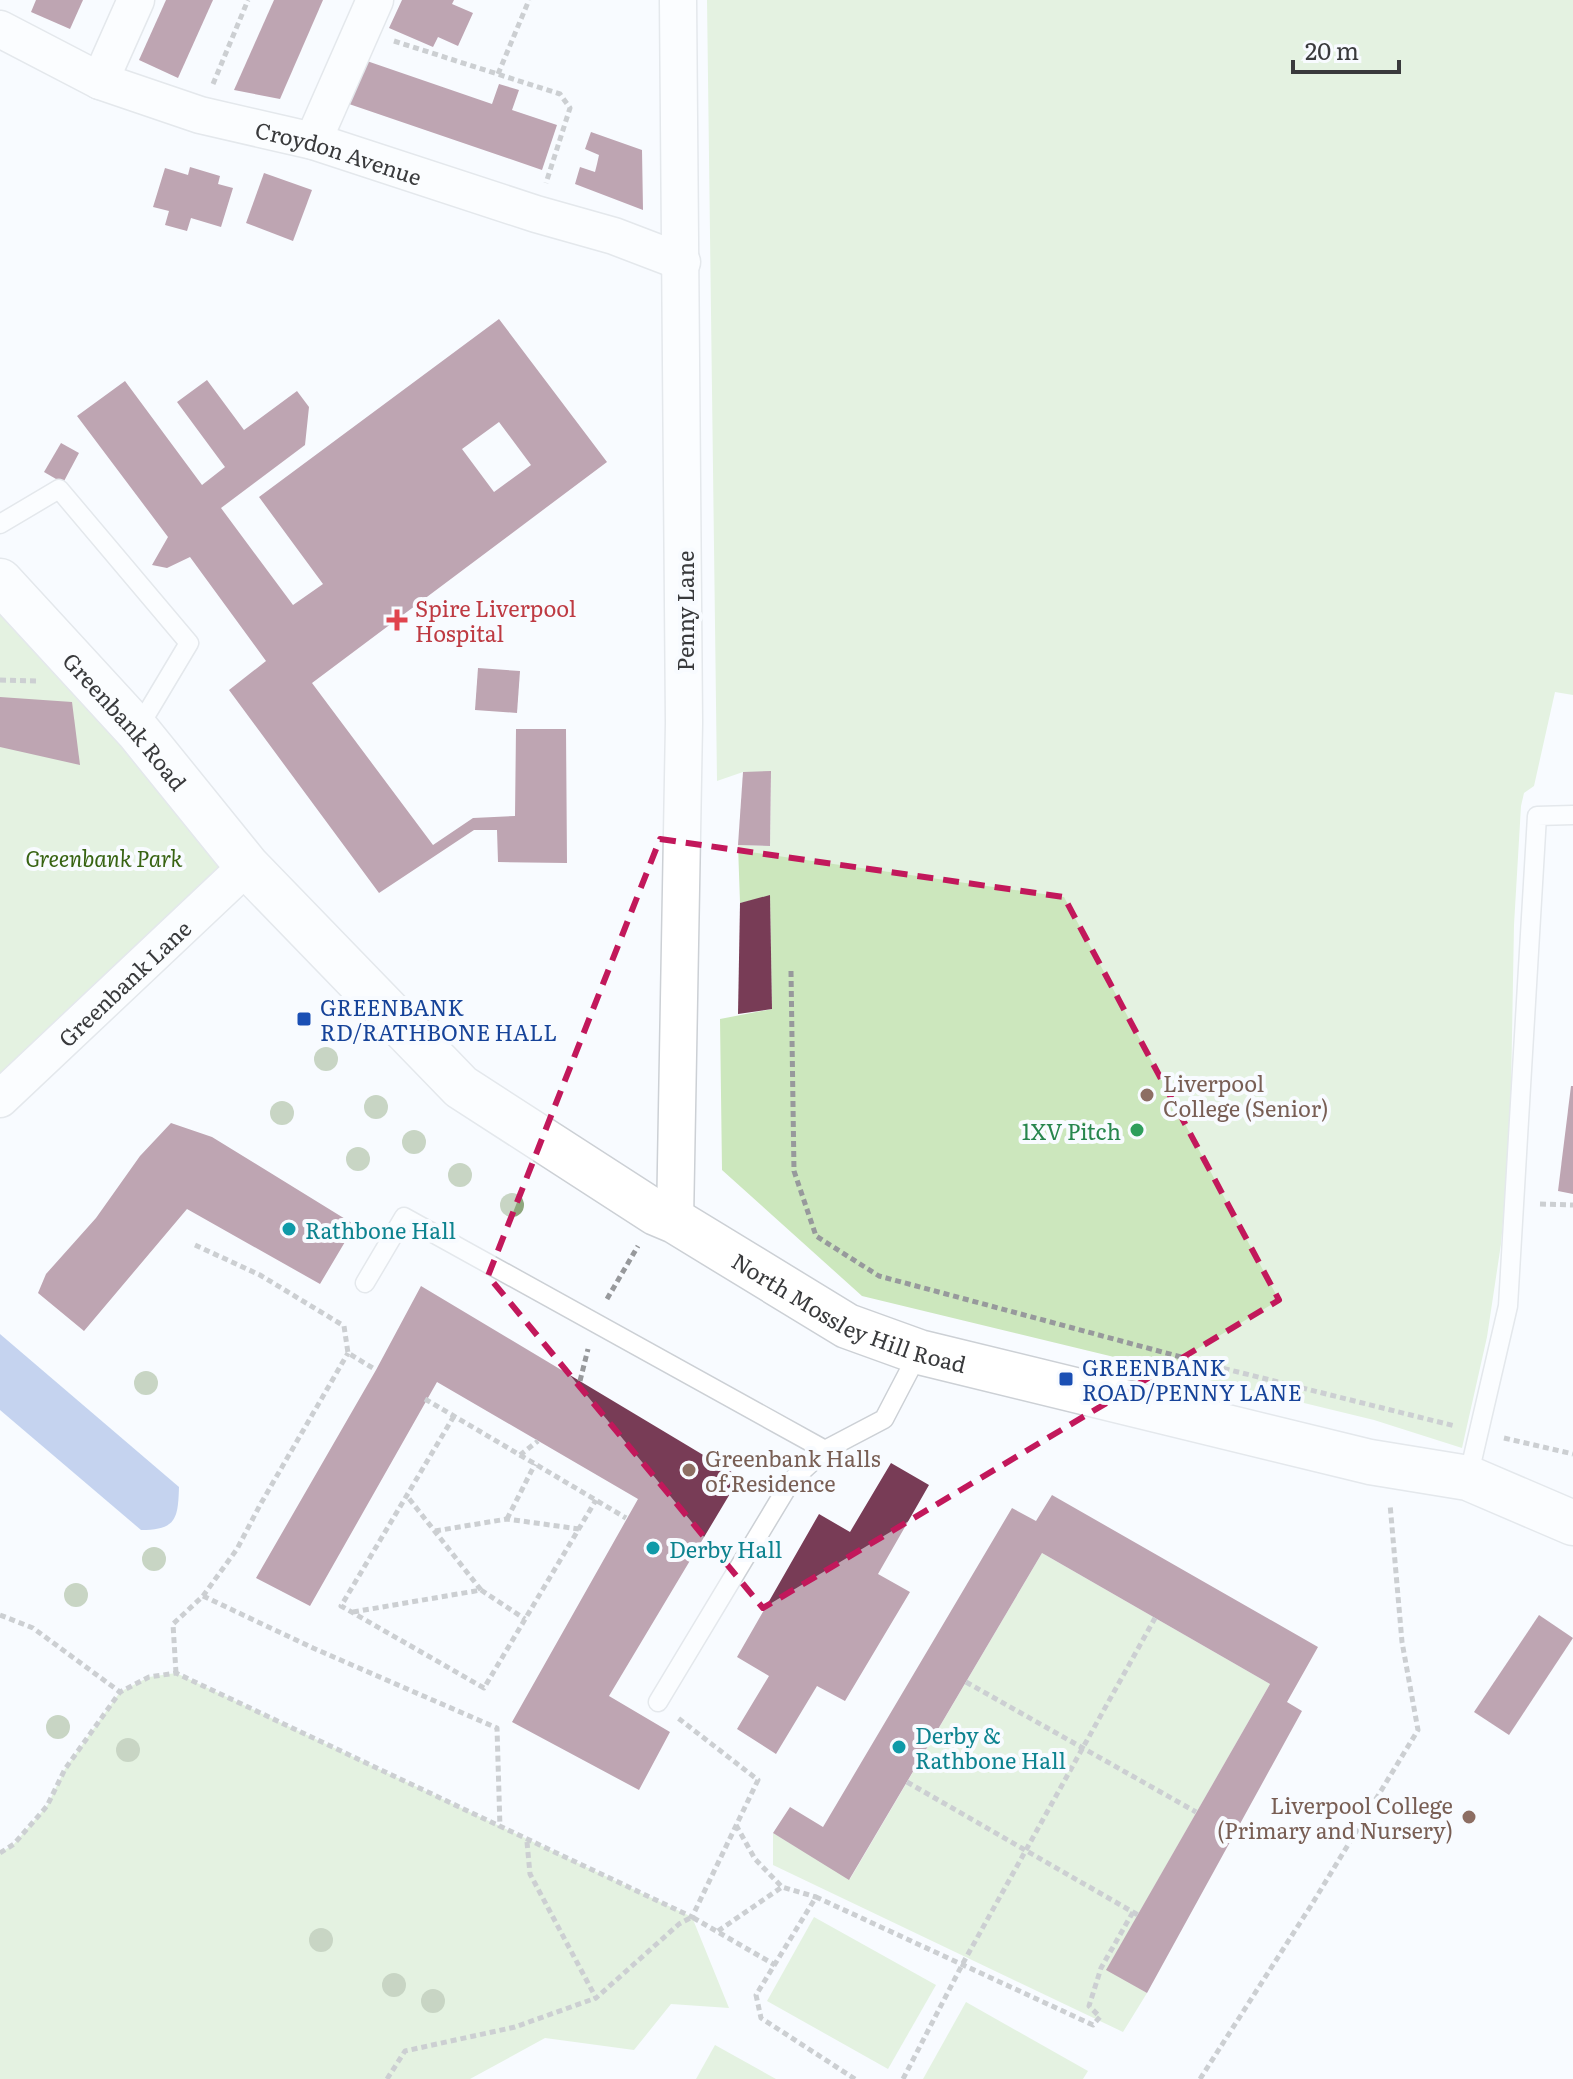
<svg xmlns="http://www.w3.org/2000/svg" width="1573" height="2079" viewBox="0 0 1573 2079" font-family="Literata,serif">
  <rect width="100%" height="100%" fill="#f8fbff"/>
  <g fill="#cce7bd">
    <path d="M 707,0 L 1573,0 L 1573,695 L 1555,692 L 1534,786 L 1524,793 L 1521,806 L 1514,925 L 1510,1146 L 1501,1244 L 1487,1337 L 1462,1448 L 1374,1420 L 862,1296 L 722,1170 L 720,1019 L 772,1009 L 770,896 L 740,903 L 738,845 L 770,846 L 771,772 L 743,772 L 717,781 Z"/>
    <path d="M 0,581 L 247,866 L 0,1099 Z"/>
    <path d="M 1042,1553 L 1270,1684 L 1107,1969 L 1147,1993 L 1123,2032 L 773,1865 L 773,1833 L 850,1879 Z"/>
    <path d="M 176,1673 L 692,1917 L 729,2008 L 671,2004 L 634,2050 L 545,2038 L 470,2079 L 0,2079 L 0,1853 L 14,1844 L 47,1806 L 65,1769 L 120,1692 L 149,1677 Z"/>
    <path d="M 814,1917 L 936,1985 L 888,2069 L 767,2001 Z"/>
    <path d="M 966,2002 L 1088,2071 L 1083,2079 L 923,2079 Z"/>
    <path d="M 715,2045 L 776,2079 L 696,2079 Z"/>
  </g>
  <path fill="#87a3dc" d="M 0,1334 L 179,1487 C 178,1519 176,1530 141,1530 L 0,1410 Z"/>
  <g fill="#783c56" fill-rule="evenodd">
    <path d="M 36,0 L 83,0 L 70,29 L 31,12 Z"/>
    <path d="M 166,0 L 213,0 L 178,78 L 139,60 Z"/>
    <path d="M 274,0 L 323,0 L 280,99 L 234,90 Z"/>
    <path d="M 402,0 L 454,0 L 452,4 L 473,13 L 458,46 L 438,37 L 433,47 L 389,28 Z"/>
    <path d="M 364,60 L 492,104 L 499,84 L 519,90 L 512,110 L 557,125 L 542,170 L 349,104 Z"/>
    <path d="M 591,132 L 642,150 L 643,210 L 575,184 L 580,167 L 595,172 L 597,164 L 599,155 L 585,149 Z"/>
    <path d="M 190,167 L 220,176 L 218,184 L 233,188 L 221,227 L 191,218 L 187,231 L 165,225 L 169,211 L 153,207 L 165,168 L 188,175 Z"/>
    <path d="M 264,173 L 312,190 L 293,241 L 246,223 Z"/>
    <path d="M 499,319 L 607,462 L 312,683 L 433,845 L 473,818 L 515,816 L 516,729 L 566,729 L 567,863 L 498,862 L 497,830 L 474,830 L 379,893 L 229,690 L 266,661 L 190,557 L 167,568 L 152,565 L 168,537 L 77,416 L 125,381 L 202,485 L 225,467 L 177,402 L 207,380 L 244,430 L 297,391 L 309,407 L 305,445 L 221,508 L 293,605 L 323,584 L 259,497 ZM 499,422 L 531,465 L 494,492 L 462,449 Z"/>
    <path d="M 61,443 L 79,453 L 63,483 L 44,472 Z"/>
    <path d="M 478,668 L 520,671 L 517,713 L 475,710 Z"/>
    <path d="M 0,697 L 72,702 L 80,765 L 0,747 Z"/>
    <path d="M 771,771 L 770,846 L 738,845 L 743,772 Z"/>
    <path d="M 770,895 L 772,1009 L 738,1014 L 740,903 Z"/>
    <path d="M 1571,1086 L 1573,1086 L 1573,1194 L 1558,1191 Z"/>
    <path d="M 171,1123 L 212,1137 L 355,1225 L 320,1284 L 187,1209 L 84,1331 L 38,1293 L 46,1274 L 96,1218 L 140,1156 Z"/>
    <path d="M 421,1286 L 740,1477 L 609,1696 L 670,1732 L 639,1790 L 512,1722 L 638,1499 L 437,1382 L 310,1606 L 256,1578 L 376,1370 Z"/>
    <path d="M 891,1463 L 929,1485 L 878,1574 L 910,1592 L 845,1701 L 817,1686 L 776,1754 L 737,1729 L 769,1676 L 737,1657 L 819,1514 L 850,1532 Z"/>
    <path d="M 1052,1495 L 1318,1647 L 1287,1702 L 1302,1711 L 1147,1993 L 1106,1970 L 1270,1684 L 1042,1553 L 849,1880 L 773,1833 L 790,1807 L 823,1827 L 1012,1508 L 1036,1521 Z"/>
    <path d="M 1539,1615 L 1573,1638 L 1509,1735 L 1474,1712 Z"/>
  </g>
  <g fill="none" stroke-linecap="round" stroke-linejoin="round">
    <g stroke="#ccd0d5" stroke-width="21">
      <g id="service">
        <path d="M 0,524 L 59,489 L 189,643 L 137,730"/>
        <path d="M 365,1283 L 404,1217 L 825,1450"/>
        <path d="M 1468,1478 L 1508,1306 L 1537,816 L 1573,815"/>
        <path d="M 658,1702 L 791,1481 L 825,1450 L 884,1419 L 919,1352"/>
      </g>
    </g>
    <g stroke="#ccd0d5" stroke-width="39">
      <g id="minor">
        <path id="s1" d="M 0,29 L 100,81 L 200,115 L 313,141 L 536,214 L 614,236 L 682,262"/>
        <path d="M 100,81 L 136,0"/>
        <path d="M 313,141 L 375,0"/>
        <path id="s2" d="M 0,1099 L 247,866"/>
        <path d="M 675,1221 L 684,723 L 678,0"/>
      </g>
    </g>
    <g stroke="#ccd0d5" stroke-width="47">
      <g id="tertiary">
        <path id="s3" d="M 0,581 L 137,730 L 247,866 L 461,1087 L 656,1213 L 675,1221 L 847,1326 L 919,1352 L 1370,1462 L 1468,1478 L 1573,1523"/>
      </g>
    </g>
    <g stroke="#97999c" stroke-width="5" stroke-dasharray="6 4" stroke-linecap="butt">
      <path d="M 394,41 L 560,94 L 570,108 L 546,183"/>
      <path d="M 498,74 L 529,0"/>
      <path d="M 213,84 L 248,0"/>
      <path d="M 0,680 L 40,681"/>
      <path d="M 791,971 L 794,1171 L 816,1236 L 879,1276 L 1222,1368 L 1455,1426"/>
      <path d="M 1540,1204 L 1573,1205"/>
      <path d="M 195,1245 L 260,1275 L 344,1326 L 348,1353 L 376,1370"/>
      <path d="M 607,1299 L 638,1246"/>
      <path d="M 580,1381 L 588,1349"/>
      <path d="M 425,1399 L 520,1455 L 538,1441"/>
      <path d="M 454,1416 L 341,1606 L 484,1688 L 596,1500"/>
      <path d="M 1504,1438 L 1573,1454"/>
      <path d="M 520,1455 L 626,1518"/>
      <path d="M 507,1519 L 535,1464"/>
      <path d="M 435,1531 L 507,1519 L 579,1529"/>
      <path d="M 481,1590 L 525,1619"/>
      <path d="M 203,1596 L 313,1648 L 497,1728 L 500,1828"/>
      <path d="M 353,1612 L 481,1590 L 407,1496"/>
      <path d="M 0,1615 L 33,1628 L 120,1692"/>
      <path d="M 176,1673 L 173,1624 L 203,1596 L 237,1549 L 260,1505 L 348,1353"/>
      <path d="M 966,1682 L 1196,1812"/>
      <path d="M 907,1782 L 1138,1915"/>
      <path d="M 736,1825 L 755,1859 L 782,1887 L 816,1897"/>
      <path d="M 527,1842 L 530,1874 L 596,1998 L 679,1924 L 692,1917 L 775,1965"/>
      <path d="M 0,1853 L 14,1844 L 47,1806 L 65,1769 L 120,1692 L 149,1677 L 176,1673 L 692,1917 L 758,1780 L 678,1718"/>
      <path d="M 718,1931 L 782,1887"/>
      <path d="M 387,2079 L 405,2051 L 515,2027 L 596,1998"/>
      <path d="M 855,2079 L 761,2018 L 756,1995 L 816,1897 L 1093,2025 L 1100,2017 L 1089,2006 L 1101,1968 L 1133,1912"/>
      <path d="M 903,2079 L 962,1965 L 1155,1618"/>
      <path d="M 1200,2079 L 1312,1904 L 1418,1730 L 1402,1642 L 1390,1504"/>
    </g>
    <use href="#service" stroke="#fff" stroke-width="18"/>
    <use href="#minor" stroke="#fff" stroke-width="36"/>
    <use href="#tertiary" stroke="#fff" stroke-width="44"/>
  </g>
  <g fill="#8ea77d">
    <circle cx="326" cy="1059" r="12"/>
    <circle cx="376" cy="1107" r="12"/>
    <circle cx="282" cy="1113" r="12"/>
    <circle cx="414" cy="1142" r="12"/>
    <circle cx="358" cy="1159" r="12"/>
    <circle cx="460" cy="1175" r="12"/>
    <circle cx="512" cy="1205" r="12"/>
    <circle cx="146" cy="1383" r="12"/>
    <circle cx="154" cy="1559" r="12"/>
    <circle cx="76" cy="1595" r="12"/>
    <circle cx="58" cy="1727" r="12"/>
    <circle cx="128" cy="1750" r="12"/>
    <circle cx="321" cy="1940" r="12"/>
    <circle cx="394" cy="1985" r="12"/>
    <circle cx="433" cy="2001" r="12"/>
  </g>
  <path d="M0 0H1573V2079H0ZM 660,839 L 1064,897 L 1279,1300 L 763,1608 L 488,1276 Z" fill="#f8fbff" fill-opacity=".55" fill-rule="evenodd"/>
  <path fill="none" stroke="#c2185b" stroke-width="6" stroke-dasharray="16 10" stroke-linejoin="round" d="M 660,839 L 1064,897 L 1279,1300 L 763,1608 L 488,1276 Z"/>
  <path fill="#e0444e" stroke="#f8fbff" stroke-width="3" d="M393 608h8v8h8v8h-8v8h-8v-8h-8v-8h8z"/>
  <g fill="#1a4fb4" stroke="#f8fbff" stroke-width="3">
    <rect x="296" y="1011" width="16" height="16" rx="4"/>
    <rect x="1058" y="1371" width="16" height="16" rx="4"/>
  </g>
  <g fill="#8d6e63" stroke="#f8fbff" stroke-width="3">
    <circle cx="1147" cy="1095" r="8"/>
    <circle cx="689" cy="1470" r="8"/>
    <circle cx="1469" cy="1817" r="8"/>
  </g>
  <circle fill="#2e9e5b" stroke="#f8fbff" stroke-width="3" cx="1137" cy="1130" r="8"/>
  <g fill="#0f9aa8" stroke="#f8fbff" stroke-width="3">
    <circle cx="289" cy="1229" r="8"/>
    <circle cx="653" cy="1548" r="8"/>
    <circle cx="899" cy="1747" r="8"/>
  </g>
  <g text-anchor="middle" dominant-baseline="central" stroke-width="8" stroke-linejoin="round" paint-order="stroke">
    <g font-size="22" fill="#393a3c" stroke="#f8fbff">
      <text stroke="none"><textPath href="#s1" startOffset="362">Croydon Avenue</textPath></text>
      <text transform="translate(684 611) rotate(-90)">Penny Lane</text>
      <text stroke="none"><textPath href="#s3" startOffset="188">Greenbank Road</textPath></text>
      <text stroke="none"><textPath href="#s2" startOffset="170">Greenbank Lane</textPath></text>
      <text stroke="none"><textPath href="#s3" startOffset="1136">North Mossley Hill Road</textPath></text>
    </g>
    <g font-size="22" fill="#be3a42" stroke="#f8fbff" text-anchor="start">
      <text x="415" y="607">Spire Liverpool<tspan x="415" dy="25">Hospital</tspan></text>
    </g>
    <g font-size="22" font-style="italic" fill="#376312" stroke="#f8fbff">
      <text x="104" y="857">Greenbank Park</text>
    </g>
    <g font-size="22" fill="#164399" stroke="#f8fbff" text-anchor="start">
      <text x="320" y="1006">GREENBANK<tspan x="320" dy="25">RD/RATHBONE HALL</tspan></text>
      <text x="1082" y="1366">GREENBANK<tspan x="1082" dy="25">ROAD/PENNY LANE</tspan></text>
    </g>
    <g font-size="22" fill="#785e54" stroke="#f8fbff" text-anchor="start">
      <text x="1163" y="1082">Liverpool<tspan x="1163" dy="25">College (Senior)</tspan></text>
      <text x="705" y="1457">Greenbank Halls<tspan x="705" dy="25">of Residence</tspan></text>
      <text x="1453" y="1804" text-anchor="end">Liverpool College<tspan x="1453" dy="25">(Primary and Nursery)</tspan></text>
    </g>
    <g font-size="22" fill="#27864d" stroke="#f8fbff" text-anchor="end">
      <text x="1121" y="1130">1XV Pitch</text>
    </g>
    <g font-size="22" fill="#0d838f" stroke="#f8fbff" text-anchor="start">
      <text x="305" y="1229">Rathbone Hall</text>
      <text x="669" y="1548">Derby Hall</text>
      <text x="915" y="1734">Derby &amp;<tspan x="915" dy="25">Rathbone Hall</tspan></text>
    </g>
  </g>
  <path d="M1293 60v12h106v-12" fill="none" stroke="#393a3c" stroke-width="4"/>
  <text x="1305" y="60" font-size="24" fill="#393a3c" stroke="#f8fbff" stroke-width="6" paint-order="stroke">20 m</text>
</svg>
